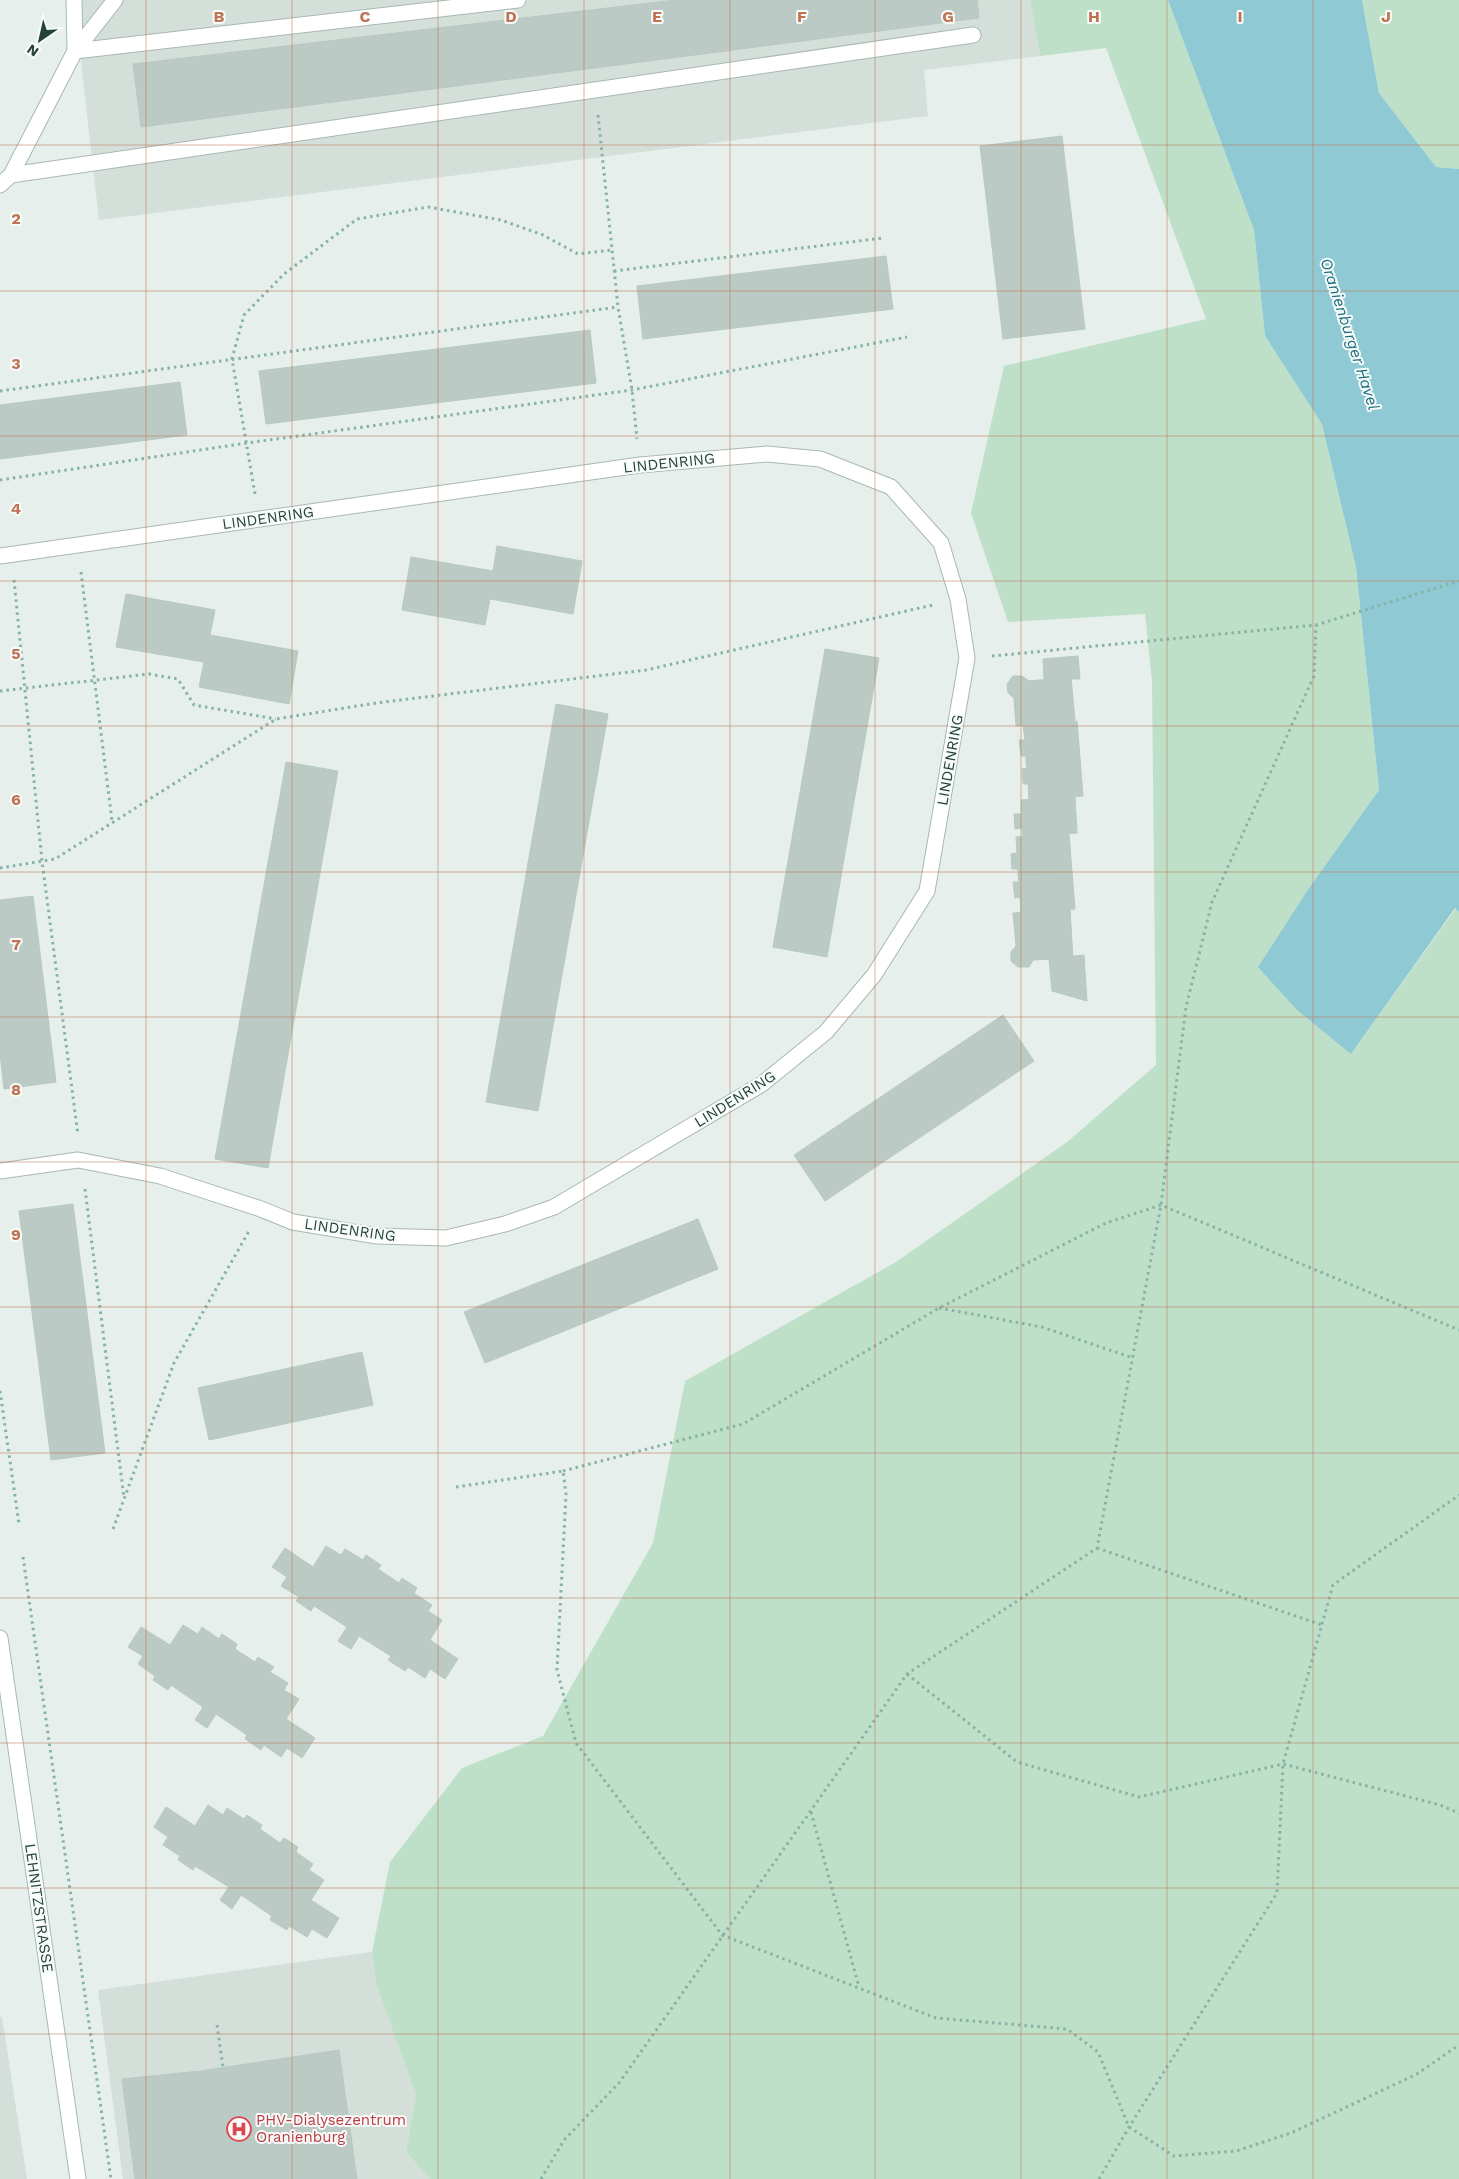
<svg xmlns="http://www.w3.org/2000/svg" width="1459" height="2179" viewBox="0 0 1459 2179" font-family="'Work Sans',sans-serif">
  <rect width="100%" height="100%" fill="#e6efeb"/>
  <g fill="#d4dfda">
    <path d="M 74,0 L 1030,0 L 1040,56 L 924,70 L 928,116 L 99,220 Z"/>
    <path d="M 372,1952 L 376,1984 L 416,2095 L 406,2152 L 430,2179 L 123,2179 L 98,1990 Z"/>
    <path d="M 0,2017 L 2,2017 L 27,2179 L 0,2179 Z"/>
  </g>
  <g fill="#bfe0c8">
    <path d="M 1030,0 L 1168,0 L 1254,230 L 1265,336 L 1322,423 L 1356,567 L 1379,790 L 1307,891 L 1258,967 L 1351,1054 L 1456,908 L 1459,912 L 1459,2179 L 430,2179 L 406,2152 L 416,2095 L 376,1984 L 372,1952 L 390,1862 L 462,1768 L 543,1736 L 653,1543 L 685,1381 L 896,1262 L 1067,1142 L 1156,1065 L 1152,681 L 1145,614 L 1008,622 L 971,513 L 1004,366 L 1206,319 L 1106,48 L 1040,56 Z"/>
    <path d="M 1362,0 L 1459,0 L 1459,169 L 1436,167 L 1379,93 Z"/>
  </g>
  <path fill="#8ec9d4" d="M 1168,0 L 1362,0 L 1379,93 L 1436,167 L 1459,169 L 1459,912 L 1455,908 L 1351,1054 L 1297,1010 L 1258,967 L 1307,891 L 1379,790 L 1356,567 L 1322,424 L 1265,336 L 1254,230 Z"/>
  <g fill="#bbcac4" stroke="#b8c9c2">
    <path d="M 675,0 L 977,0 L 979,18 L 141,127 L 133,64 Z"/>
    <path d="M 1062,136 L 1085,329 L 1003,339 L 980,146 Z"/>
    <path d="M 886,256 L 893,309 L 643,339 L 637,286 Z"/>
    <path d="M 590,330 L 596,383 L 266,424 L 259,371 Z"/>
    <path d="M 180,382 L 187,435 L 0,459 L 0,405 Z"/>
    <path d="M 497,546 L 582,561 L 573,614 L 490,599 L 485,625 L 402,610 L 411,557 L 493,571 Z"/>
    <path d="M 126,594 L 215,610 L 210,635 L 298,651 L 289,704 L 199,687 L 204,662 L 116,647 Z"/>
    <path d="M 825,649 L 879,658 L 827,957 L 773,947 Z"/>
    <path d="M 1078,656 L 1080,679 L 1071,679 L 1071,677 L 1044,680 L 1043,659 Z"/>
    <path d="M 1013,676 L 1022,676 L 1029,681 L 1071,677 L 1075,720 L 1016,726 L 1014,698 L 1008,693 L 1007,684 Z"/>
    <path d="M 556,704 L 608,714 L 538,1111 L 486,1102 Z"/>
    <path d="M 1077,721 L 1080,758 L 1026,762 L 1026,756 L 1021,756 L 1019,740 L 1025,740 L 1023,725 Z"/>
    <path d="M 1080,758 L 1083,796 L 1029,800 L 1028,784 L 1023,784 L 1022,769 L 1027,768 L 1026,762 Z"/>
    <path d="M 286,762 L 338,771 L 268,1168 L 215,1159 Z"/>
    <path d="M 1075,797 L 1077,833 L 1023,837 L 1022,828 L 1015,829 L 1014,814 L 1022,814 L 1021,800 Z"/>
    <path d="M 1069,834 L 1072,872 L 1018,875 L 1018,869 L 1012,869 L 1011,854 L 1017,853 L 1016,837 Z"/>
    <path d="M 1072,872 L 1075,909 L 1021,913 L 1020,897 L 1015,898 L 1013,882 L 1019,882 L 1018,875 Z"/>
    <path d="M 33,896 L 56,1082 L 4,1089 L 0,1054 L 0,900 Z"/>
    <path d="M 1070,910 L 1073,958 L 1033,960 L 1029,967 L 1018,967 L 1011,961 L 1011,952 L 1016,946 L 1013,913 Z"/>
    <path d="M 1084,955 L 1087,1001 L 1052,991 L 1049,959 Z"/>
    <path d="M 1003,1015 L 1034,1061 L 825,1201 L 794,1155 Z"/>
    <path d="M 73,1204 L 105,1453 L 51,1460 L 19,1211 Z"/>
    <path d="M 698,1219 L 718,1269 L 485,1363 L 464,1312 Z"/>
    <path d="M 362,1352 L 373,1405 L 209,1440 L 198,1388 Z"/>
    <path d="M 326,1546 L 341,1555 L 345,1549 L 363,1560 L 366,1555 L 381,1565 L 378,1569 L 399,1583 L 402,1578 L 417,1588 L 414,1593 L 432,1605 L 428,1611 L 442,1620 L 430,1640 L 458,1659 L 445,1679 L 430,1669 L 425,1678 L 408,1667 L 405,1671 L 388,1660 L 391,1656 L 359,1636 L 351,1649 L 338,1641 L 347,1627 L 314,1606 L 311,1611 L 296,1601 L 299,1597 L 281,1586 L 287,1577 L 272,1567 L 285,1548 L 313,1567 Z"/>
    <path d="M 183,1625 L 198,1634 L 202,1627 L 219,1639 L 222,1634 L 237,1644 L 235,1649 L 255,1662 L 258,1657 L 274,1667 L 270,1672 L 288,1683 L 284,1690 L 299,1699 L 286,1719 L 315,1738 L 302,1758 L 287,1748 L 281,1757 L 264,1745 L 261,1750 L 245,1739 L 247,1735 L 216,1714 L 207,1728 L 195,1720 L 203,1707 L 171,1685 L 168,1690 L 153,1680 L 155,1676 L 138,1664 L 143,1656 L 128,1647 L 141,1627 L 170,1645 Z"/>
    <path d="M 208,1805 L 223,1815 L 227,1808 L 244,1819 L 247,1815 L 262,1825 L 260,1829 L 280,1843 L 284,1838 L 298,1847 L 296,1852 L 313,1864 L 309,1870 L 324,1880 L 311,1900 L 339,1918 L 327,1938 L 312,1929 L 307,1937 L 289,1926 L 287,1930 L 270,1920 L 272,1916 L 241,1895 L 232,1909 L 220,1900 L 229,1887 L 195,1866 L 193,1870 L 178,1860 L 180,1856 L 163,1845 L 168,1837 L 154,1827 L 166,1807 L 195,1826 Z"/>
    <path d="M 339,2050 L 357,2179 L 135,2179 L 122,2079 L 200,2071 Z"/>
  </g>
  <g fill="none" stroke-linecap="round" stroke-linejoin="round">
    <g stroke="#a8b8b2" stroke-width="17">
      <g id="service">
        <path d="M 75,51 L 518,0"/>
        <path d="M 75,51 L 115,0"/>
        <path d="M 11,175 L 973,35"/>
        <path d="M 0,185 L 11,175 L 75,51 L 74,0"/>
      </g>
    </g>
    <g stroke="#a8b8b2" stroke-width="17">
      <path id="minor" d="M 0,556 L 640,465 L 767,454 L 820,459 L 891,487 L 941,543 L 958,599 L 967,658 L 927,891 L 874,975 L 826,1032 L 762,1084 L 554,1207 L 505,1224 L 446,1238 L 377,1236 L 293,1222 L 261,1209 L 160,1176 L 78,1160 L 0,1171"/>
    </g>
    <g stroke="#a4bbb3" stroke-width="17">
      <path id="secondary" d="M 0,1638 L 78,2179"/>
    </g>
    <g stroke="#86b3a5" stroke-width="3" stroke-dasharray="2.5 4" stroke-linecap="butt">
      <path d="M 598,115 L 618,307 L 632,390 L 637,439"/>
      <path d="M 614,271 L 883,238"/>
      <path d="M 0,391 L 618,307"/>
      <path d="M 0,480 L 247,443 L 632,390 L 907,337"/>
      <path d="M 255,494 L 232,359 L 244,315 L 284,274 L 357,219 L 428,207 L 501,220 L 543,235 L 578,254 L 612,250"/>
      <path d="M 81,572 L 112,821"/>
      <path d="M 14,580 L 42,861 L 78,1135"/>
      <path d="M 992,656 L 1316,625 L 1459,581"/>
      <path d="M 0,691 L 149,674 L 178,679 L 194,705 L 276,719"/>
      <path d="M 0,868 L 55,859 L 276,719 L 376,703 L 646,670 L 933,605"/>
      <path d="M 85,1189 L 124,1498"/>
      <path d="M 939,1308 L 1042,1327 L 1133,1358"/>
      <path d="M 0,1391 L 19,1524"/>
      <path d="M 563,1471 L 743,1424 L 939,1308 L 1106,1223 L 1161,1205 L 1459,1330"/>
      <path d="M 456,1487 L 563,1471 L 566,1494 L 557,1670 L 576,1743 L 722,1935 L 936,2018 L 1067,2029 L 1098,2052 L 1129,2127 L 1174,2156 L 1236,2151 L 1291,2133 L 1417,2074 L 1459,2045"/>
      <path d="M 113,1529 L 174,1363 L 249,1231"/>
      <path d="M 1097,1548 L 1322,1625"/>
      <path d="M 23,1557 L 111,2179"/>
      <path d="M 907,1674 L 1017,1762 L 1139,1797 L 1283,1764 L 1440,1805 L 1459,1813"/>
      <path d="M 811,1812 L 859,1987"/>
      <path d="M 217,2025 L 223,2067"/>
      <path d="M 541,2179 L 564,2140 L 619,2083 L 907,1674 L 1097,1548 L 1161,1205 L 1186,1007 L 1212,902 L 1314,676 L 1316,625"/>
      <path d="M 1099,2179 L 1129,2127 L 1277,1893 L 1283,1764 L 1333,1585 L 1459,1495"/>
    </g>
    <use href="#service" stroke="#fff" stroke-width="15"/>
    <use href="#minor" stroke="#fff" stroke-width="15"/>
    <use href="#secondary" stroke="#fff" stroke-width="15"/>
  </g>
  <path fill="none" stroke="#c07456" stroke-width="1" stroke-opacity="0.55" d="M 146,0 L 146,2179M 292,0 L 292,2179M 438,0 L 438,2179M 584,0 L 584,2179M 730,0 L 730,2179M 875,0 L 875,2179M 1021,0 L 1021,2179M 1167,0 L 1167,2179M 1313,0 L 1313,2179M 0,145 L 1459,145M 0,291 L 1459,291M 0,436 L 1459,436M 0,581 L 1459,581M 0,726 L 1459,726M 0,872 L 1459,872M 0,1017 L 1459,1017M 0,1162 L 1459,1162M 0,1307 L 1459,1307M 0,1453 L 1459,1453M 0,1598 L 1459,1598M 0,1743 L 1459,1743M 0,1888 L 1459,1888M 0,2034 L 1459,2034"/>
  <defs>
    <g id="hospital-ring" transform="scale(1.25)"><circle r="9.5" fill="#f7fbf9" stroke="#e0444e" stroke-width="1.5"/><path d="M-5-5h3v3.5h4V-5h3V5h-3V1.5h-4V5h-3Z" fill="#e0444e"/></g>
  </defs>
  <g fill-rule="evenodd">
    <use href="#hospital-ring" x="239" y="2129"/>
  </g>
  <g text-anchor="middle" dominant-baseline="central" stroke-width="4" stroke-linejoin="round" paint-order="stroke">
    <g font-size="15" fill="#24423a" stroke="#f7fbf9">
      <text transform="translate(669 463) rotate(-6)">LINDENRING</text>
      <text transform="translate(268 518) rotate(-8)">LINDENRING</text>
      <text transform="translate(950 760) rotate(-80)">LINDENRING</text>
      <text transform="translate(735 1099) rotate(-32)">LINDENRING</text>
      <text transform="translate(350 1230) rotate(8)">LINDENRING</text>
      <text transform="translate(39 1908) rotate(82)">LEHNITZSTRASSE</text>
    </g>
    <g font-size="15" fill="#be3a42" stroke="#f7fbf9" text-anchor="start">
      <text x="256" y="2120">PHV-Dialysezentrum<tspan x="256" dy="17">Oranienburg</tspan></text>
    </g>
    <g font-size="16" font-style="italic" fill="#1c6f80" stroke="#f7fbf9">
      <text transform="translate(1350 334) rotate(72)">Oranienburger Havel</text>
    </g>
  </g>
  <g font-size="16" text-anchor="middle" font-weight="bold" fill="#c07456" stroke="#f7fbf9" stroke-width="4" stroke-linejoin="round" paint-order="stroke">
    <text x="219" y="22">B</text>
    <text x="365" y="22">C</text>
    <text x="511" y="22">D</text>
    <text x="657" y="22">E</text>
    <text x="802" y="22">F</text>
    <text x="948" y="22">G</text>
    <text x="1094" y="22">H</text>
    <text x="1240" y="22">I</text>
    <text x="1386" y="22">J</text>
    <text x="16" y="224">2</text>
    <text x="16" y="369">3</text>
    <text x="16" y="514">4</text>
    <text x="16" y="659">5</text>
    <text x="16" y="805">6</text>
    <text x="16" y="950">7</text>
    <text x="16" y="1095">8</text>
    <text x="16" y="1240">9</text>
  </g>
  <g transform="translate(40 40) rotate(214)" stroke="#f7fbf9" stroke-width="4" paint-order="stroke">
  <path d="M0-4L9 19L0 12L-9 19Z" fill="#24423a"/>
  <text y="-8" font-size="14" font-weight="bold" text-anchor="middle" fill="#24423a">N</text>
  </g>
</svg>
